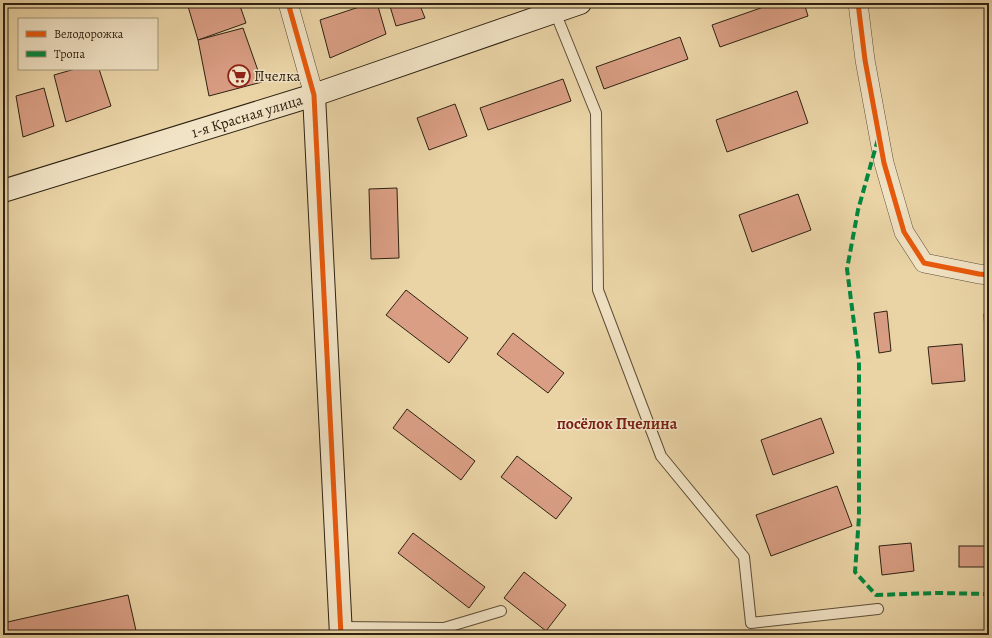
<svg xmlns="http://www.w3.org/2000/svg" width="992" height="638" viewBox="0 0 992 638" font-family="Alegreya,serif">
  <rect width="100%" height="100%" fill="#ead4a6"/>
  <filter id="stains"><feTurbulence type="fractalNoise" baseFrequency=".005" numOctaves="4"/><feColorMatrix values="0 0 0 0 .2 0 0 0 0 .09 0 0 0 0 .02 0 0 0 .5 -.17"/></filter>
  <radialGradient id="worn" r=".72"><stop offset=".6" stop-color="#630" stop-opacity="0"/><stop offset="1" stop-color="#630" stop-opacity=".3"/></radialGradient>
  <g fill="#d99e84" stroke="#2e2212">
    <path d="M 187,3 L 239,3 L 246,23 L 198,40 Z"/>
    <path d="M 371,3 L 377,3 L 386,34 L 330,58 L 320,20 Z"/>
    <path d="M 389,3 L 419,3 L 425,18 L 396,26 Z"/>
    <path d="M 775,3 L 804,3 L 808,16 L 720,47 L 712,25 Z"/>
    <path d="M 243,28 L 262,82 L 209,96 L 198,40 Z"/>
    <path d="M 680,37 L 688,59 L 604,89 L 596,67 Z"/>
    <path d="M 75,69 L 99,69 L 111,106 L 66,122 L 54,75 Z"/>
    <path d="M 563,79 L 571,101 L 488,130 L 480,108 Z"/>
    <path d="M 44,88 L 54,126 L 23,137 L 16,96 Z"/>
    <path d="M 797,91 L 808,123 L 727,152 L 716,120 Z"/>
    <path d="M 455,104 L 467,136 L 429,150 L 417,118 Z"/>
    <path d="M 397,188 L 399,258 L 371,259 L 369,189 Z"/>
    <path d="M 798,194 L 811,230 L 752,252 L 739,215 Z"/>
    <path d="M 406,290 L 468,338 L 449,363 L 386,315 Z"/>
    <path d="M 887,311 L 891,351 L 879,353 L 874,313 Z"/>
    <path d="M 984,314 L 989,314 L 989,349 L 986,349 Z"/>
    <path d="M 513,333 L 564,373 L 548,393 L 497,354 Z"/>
    <path d="M 962,344 L 965,381 L 932,384 L 928,347 Z"/>
    <path d="M 407,409 L 475,461 L 461,480 L 393,428 Z"/>
    <path d="M 821,418 L 834,453 L 773,475 L 761,440 Z"/>
    <path d="M 517,456 L 572,498 L 556,519 L 501,477 Z"/>
    <path d="M 837,486 L 852,526 L 771,556 L 756,515 Z"/>
    <path d="M 413,533 L 485,587 L 469,608 L 398,553 Z"/>
    <path d="M 911,543 L 914,571 L 882,575 L 879,546 Z"/>
    <rect x="959" y="546" width="26" height="21"/>
    <path d="M 524,572 L 566,605 L 546,631 L 504,598 Z"/>
    <path d="M 128,595 L 137,635 L 3,635 L 3,623 Z"/>
  </g>
  <g fill="none" stroke-linecap="round" stroke-linejoin="round">
    <g stroke="#5d4e37" stroke-width="12">
      <g id="lane">
        <path d="M 555,12 L 596,113 L 598,290 L 661,456 L 744,557 L 751,623 L 878,609"/>
        <path d="M 341,627 L 444,628 L 501,611"/>
      </g>
    </g>
    <g stroke="#5d4e37" stroke-width="20">
      <g id="street">
        <path d="M 288,3 L 314,95"/>
        <path d="M 858,3 L 865,60 L 884,163 L 904,232 L 924,263 L 979,274 L 989,275"/>
      </g>
    </g>
    <g stroke="#2e2212" stroke-width="24">
      <g id="secondary">
        <path d="M 314,95 L 341,635"/>
        <path d="M 3,191 L 314,95 L 580,3"/>
      </g>
    </g>
    <use href="#lane" stroke="#f1e3c5" stroke-width="10"/>
    <use href="#street" stroke="#f1e3c5" stroke-width="19"/>
    <use href="#secondary" stroke="#f1e3c5" stroke-width="22"/>
    <path stroke="#00873e" stroke-width="4" stroke-dasharray="8 4" stroke-linecap="butt" d="M 878,139 L 858,210 L 847,269 L 859,362 L 859,517 L 855,572 L 876,595 L 937,593 L 989,594"/>
    <g stroke="#f1e3c5" stroke-width="8">
      <g id="cycleway">
        <path d="M 288,3 L 314,95 L 341,635"/>
        <path d="M 858,3 L 865,60 L 884,163 L 904,232 L 924,263 L 979,274 L 989,275"/>
      </g>
    </g>
    <use href="#cycleway" stroke="#e8590c" stroke-width="5"/>
  </g>
  <defs>
    <g id="supermarket-ring" transform="scale(1.15)"><circle r="9.5" fill="#f1e3c5" stroke="#8f2418" stroke-width="1.5"/><path d="M-6-5.5h2.5l.6 2H6L4.5 2H-2.5L-4.4-4H-6ZM-1.5 3.2a1.3 1.3 0 1 0 .1 0ZM3 3.2a1.3 1.3 0 1 0 .1 0Z" fill="#8f2418"/></g>
  </defs>
  <g fill-rule="evenodd">
    <use href="#supermarket-ring" x="239" y="76"/>
  </g>
  <g text-anchor="middle" dominant-baseline="central" stroke-width="3" stroke-linejoin="round" paint-order="stroke">
    <g font-size="15" fill="#2e2212" stroke="#f1e3c5" text-anchor="start">
      <text x="254" y="76">Пчелка</text>
    </g>
    <g font-size="15" fill="#2e2212" stroke="#f1e3c5">
      <text transform="translate(247 116) rotate(-17)">1-я Красная улица</text>
    </g>
    <g font-size="16" font-weight="bold" fill="#7a1f14" stroke="#f1e3c5">
      <text x="617" y="424">посёлок Пчелина</text>
    </g>
  </g>
  <rect width="992" height="638" fill="none" stroke="#ead4a6" stroke-width="16"/>
  <rect x="4" y="4" width="984" height="630" fill="none" stroke="#2e2212" stroke-width="2"/>
  <rect x="8" y="8" width="976" height="622" fill="none" stroke="#2e2212"/>
  <rect x="18" y="18" width="140" height="52" fill="#f1e3c5" stroke="#a3967d"/>
  <rect x="26" y="31" width="20" height="6" fill="#e8590c" stroke="#a3967d"/>
  <text x="54" y="38" font-size="12" fill="#2e2212">Велодорожка</text>
  <rect x="26" y="51" width="20" height="6" fill="#00873e" stroke="#a3967d"/>
  <text x="54" y="58" font-size="12" fill="#2e2212">Тропа</text>
  <rect width="100%" height="100%" filter="url(#stains)"/>
  <rect width="100%" height="100%" fill="url(#worn)"/>
</svg>
